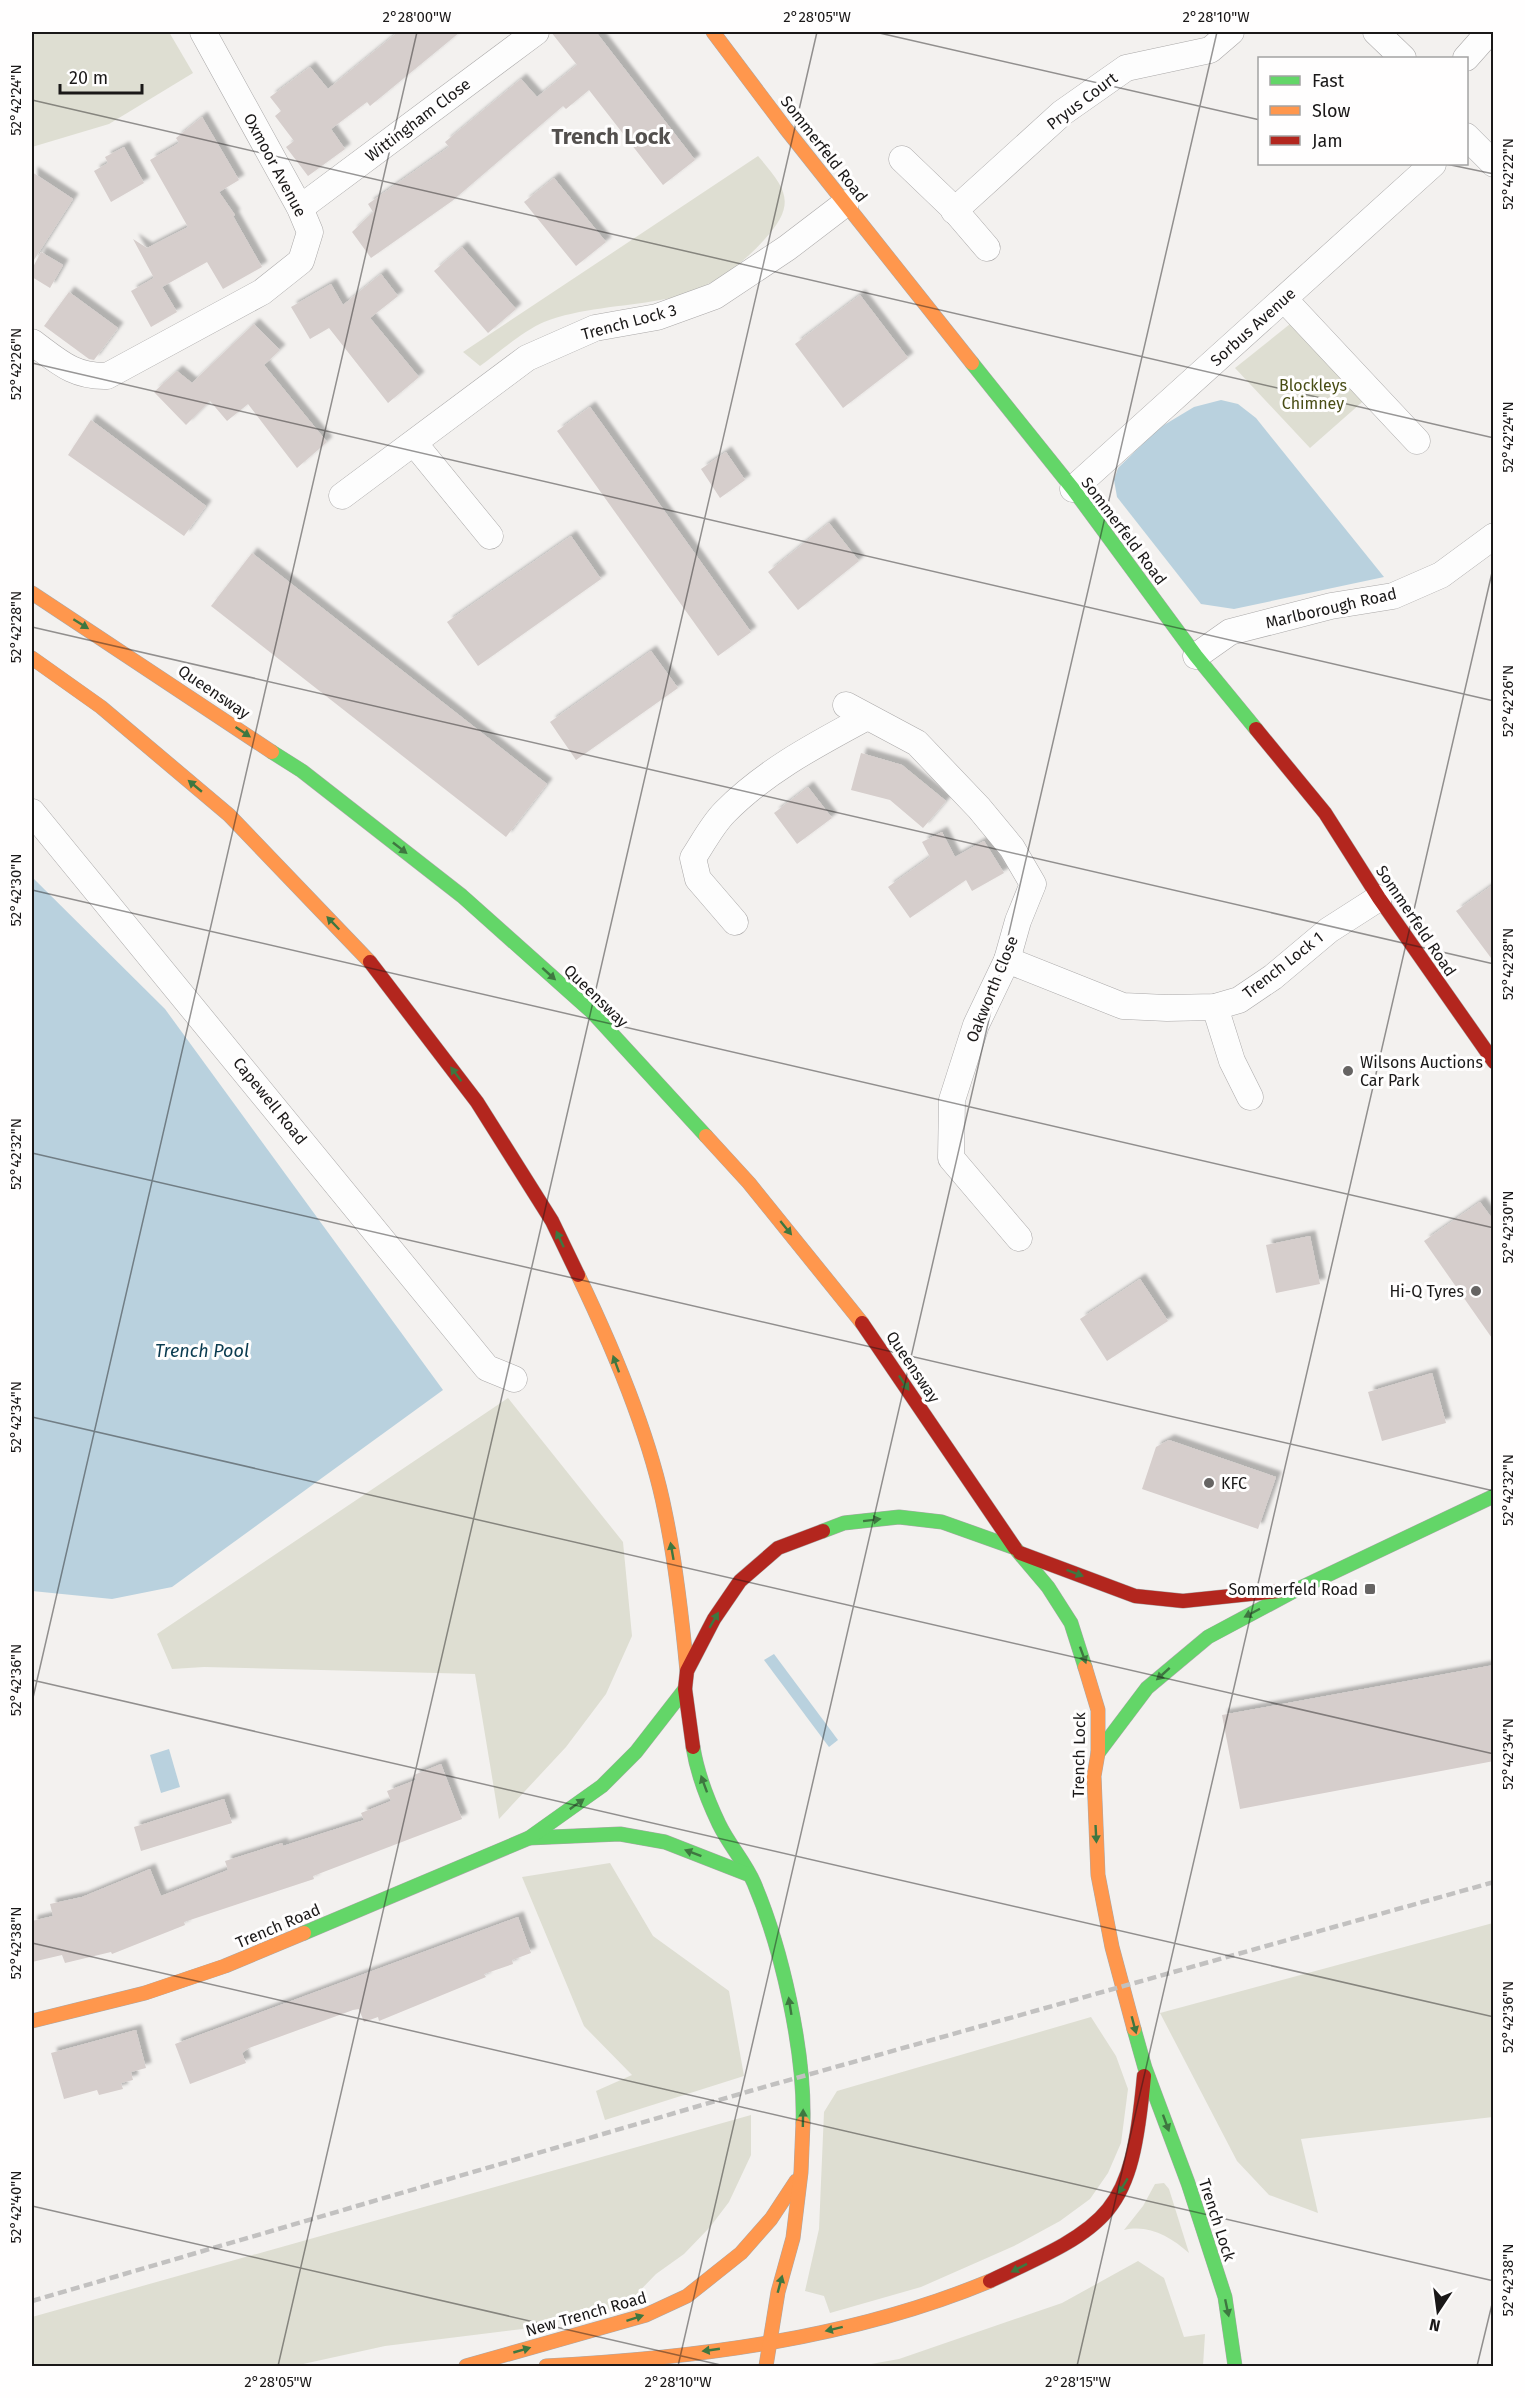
<svg xmlns="http://www.w3.org/2000/svg" width="1525" height="2398" viewBox="0 0 1525 2398" font-family="'Fira Sans',sans-serif">
  <defs>
    <filter id="shadow"><feDropShadow dx="5.5" dy="-5.5" stdDeviation="1.5" flood-color="#0004"/></filter>
  </defs>
  <rect width="100%" height="100%" fill="#f3f1ef"/>
  <g fill="#deded2">
    <path d="M 32,32 L 169,32 L 193,73 L 109,124 L 32,147 Z"/>
    <path d="M 758,156 C 786,189 798,203 764,240 C 737,270 701,294 660,300 C 622,307 580,308 544,322 C 523,331 498,353 480,366 L 463,352 Z"/>
    <path d="M 1295,320 L 1369,396 L 1310,448 L 1235,368 Z"/>
    <path d="M 508,1398 L 623,1542 L 632,1636 L 606,1694 L 566,1747 L 499,1819 L 475,1674 L 204,1667 L 172,1669 L 157,1634 Z"/>
    <path d="M 610,1863 L 653,1936 L 729,1991 L 744,2076 L 605,2120 L 596,2091 L 632,2075 L 584,2026 L 522,1877 Z"/>
    <path d="M 1493,1923 L 1493,2117 L 1301,2139 L 1318,2213 L 1269,2195 L 1237,2161 L 1160,2013 Z"/>
    <path d="M 1091,2017 L 1116,2056 L 1128,2089 L 1121,2143 L 1108,2173 L 1090,2199 L 1060,2221 L 1014,2246 L 921,2287 L 830,2313 L 824,2296 L 805,2291 L 819,2229 L 824,2112 L 837,2091 Z"/>
    <path d="M 751,2115 L 751,2155 L 729,2202 L 710,2227 L 684,2254 L 656,2274 L 625,2306 L 530,2328 L 385,2346 L 294,2366 L 32,2366 L 32,2317 Z"/>
    <path d="M 1164,2183 L 1169,2189 L 1189,2253 C 1171,2237 1149,2224 1124,2230 L 1143,2206 L 1155,2184 Z"/>
    <path d="M 1138,2261 L 1164,2278 L 1184,2337 L 1205,2334 L 1203,2366 L 860,2366 L 899,2359 L 1062,2303 Z"/>
  </g>
  <g fill="#b9d1de">
    <path d="M 1221,400 L 1238,404 L 1256,418 L 1384,577 L 1234,609 L 1201,604 L 1117,497 L 1114,480 L 1118,468 L 1159,428 L 1194,407 Z"/>
    <path d="M 32,877 L 165,1009 L 443,1390 L 172,1587 L 112,1599 L 32,1591 Z"/>
    <path d="M 774,1654 L 838,1740 L 829,1747 L 764,1660 Z"/>
    <path d="M 169,1749 L 180,1787 L 161,1793 L 150,1755 Z"/>
  </g>
  <g fill="#d6cecc" filter="url(#shadow)">
    <path d="M 398,32 L 460,32 L 370,106 L 367,102 L 331,129 L 345,149 L 308,176 L 286,147 L 294,141 L 275,116 L 281,111 L 270,97 L 310,67 L 328,89 Z"/>
    <path d="M 551,32 L 596,32 L 695,160 L 663,185 L 589,90 L 566,109 L 563,106 L 452,201 L 371,258 L 352,232 L 373,212 L 368,204 L 449,147 L 445,142 L 521,79 L 537,97 L 577,65 Z"/>
    <path d="M 202,117 L 239,180 L 219,192 L 235,215 L 233,216 L 262,267 L 223,289 L 207,262 L 162,287 L 177,312 L 151,327 L 131,291 L 154,278 L 133,239 L 147,248 L 188,227 L 150,160 L 179,143 L 176,138 Z"/>
    <path d="M 124,147 L 144,183 L 111,202 L 94,171 L 108,163 L 105,157 Z"/>
    <path d="M 32,172 L 73,199 L 32,263 Z"/>
    <path d="M 554,178 L 606,242 L 576,266 L 524,202 Z"/>
    <path d="M 462,247 L 516,309 L 488,333 L 434,271 Z"/>
    <path d="M 41,252 L 63,265 L 50,288 L 32,277 L 32,269 Z"/>
    <path d="M 381,274 L 398,296 L 370,318 L 419,377 L 388,403 L 329,328 L 310,339 L 291,307 L 331,284 L 343,305 Z"/>
    <path d="M 69,292 L 118,328 L 94,360 L 89,359 L 44,326 Z"/>
    <path d="M 860,295 L 908,358 L 843,408 L 795,344 Z"/>
    <path d="M 254,324 L 280,350 L 264,365 L 327,442 L 297,468 L 248,404 L 227,421 L 210,401 L 186,425 L 154,392 L 177,371 L 192,383 Z"/>
    <path d="M 590,407 L 751,632 L 718,656 L 557,431 Z"/>
    <path d="M 91,420 L 206,506 L 184,536 L 68,455 Z"/>
    <path d="M 726,452 L 745,480 L 720,498 L 701,469 Z"/>
    <path d="M 829,523 L 859,561 L 798,610 L 768,572 Z"/>
    <path d="M 571,536 L 601,579 L 478,666 L 447,622 Z"/>
    <path d="M 252,553 L 547,784 L 506,837 L 211,606 Z"/>
    <path d="M 651,651 L 678,688 L 576,760 L 550,722 Z"/>
    <path d="M 861,753 L 902,765 L 946,801 L 923,828 L 890,800 L 851,790 Z"/>
    <path d="M 808,787 L 832,818 L 797,844 L 774,813 Z"/>
    <path d="M 942,832 L 955,857 L 984,841 L 1004,873 L 972,891 L 966,880 L 910,918 L 888,887 L 930,857 L 922,842 Z"/>
    <path d="M 1494,884 L 1494,962 L 1456,911 Z"/>
    <path d="M 1480,1202 L 1494,1221 L 1494,1341 L 1424,1241 Z"/>
    <path d="M 1310,1236 L 1320,1284 L 1276,1293 L 1266,1245 Z"/>
    <path d="M 1140,1279 L 1168,1321 L 1107,1361 L 1080,1319 Z"/>
    <path d="M 1432,1373 L 1446,1423 L 1382,1441 L 1368,1392 Z"/>
    <path d="M 1169,1440 L 1276,1477 L 1258,1529 L 1142,1489 L 1156,1447 Z"/>
    <path d="M 1494,1665 L 1494,1761 L 1240,1809 L 1222,1715 Z"/>
    <path d="M 441,1764 L 462,1819 L 313,1876 L 314,1879 L 184,1922 L 185,1925 L 112,1954 L 111,1952 L 65,1963 L 62,1955 L 32,1962 L 32,1921 L 53,1916 L 50,1904 L 82,1897 L 150,1869 L 161,1896 L 228,1870 L 225,1861 L 282,1843 L 283,1846 L 364,1820 L 361,1813 L 391,1801 L 387,1791 L 416,1780 L 414,1775 Z"/>
    <path d="M 224,1799 L 232,1823 L 141,1851 L 134,1827 Z"/>
    <path d="M 518,1917 L 531,1953 L 512,1960 L 513,1964 L 484,1974 L 486,1977 L 379,2021 L 378,2017 L 364,2022 L 359,2009 L 353,2010 L 249,2048 L 242,2053 L 246,2063 L 190,2084 L 175,2044 Z"/>
    <path d="M 136,2030 L 146,2068 L 131,2072 L 133,2080 L 121,2083 L 123,2089 L 99,2095 L 97,2090 L 64,2099 L 51,2053 Z"/>
  </g>
  <g fill="none" stroke-linecap="round" stroke-linejoin="round">
    <g stroke="#aaa8a8" stroke-width="27">
      <g id="street">
        <path d="M 1376,32 L 1403,58"/>
        <path d="M 1466,58 L 1489,32"/>
        <path d="M 1466,136 L 1494,164"/>
        <path d="M 902,159 L 951,206 L 987,248"/>
        <path d="M 300,208 L 536,32"/>
        <path d="M 954,211 L 1062,113 L 1126,68 L 1210,50 L 1231,32"/>
        <path d="M 1284,299 L 1417,441"/>
        <path d="M 32,342 C 58,361 73,377 107,376 L 262,292 L 301,261 L 310,232 L 300,208 L 203,32"/>
        <path d="M 414,443 L 490,536"/>
        <path d="M 1073,489 L 1433,164"/>
        <path d="M 342,496 L 527,358 L 595,328 L 657,317 L 715,296 L 787,248 L 846,203"/>
        <path d="M 1196,656 L 1230,632 L 1331,606 L 1393,596 L 1441,575 L 1494,536"/>
        <path d="M 846,705 L 917,743 L 979,808 L 1012,848 L 1033,884 L 1018,921 L 1007,960 L 976,1025 L 952,1100 L 951,1158 L 1019,1238"/>
        <path d="M 32,812 L 487,1368 L 514,1379"/>
        <path d="M 735,922 L 698,879 L 693,858 C 703,843 712,825 725,812 C 765,771 817,744 867,717"/>
        <path d="M 1007,960 L 1123,1006 L 1167,1008 L 1215,1007 L 1239,1000 L 1273,977 L 1329,930 L 1379,898"/>
        <path d="M 1215,1007 L 1232,1061 L 1250,1097"/>
      </g>
    </g>
    <g stroke="#aaa8a8" stroke-width="15">
      <g id="fast">
        <path d="M 972,363 L 1073,489 L 1196,656 L 1256,729"/>
        <path d="M 272,752 L 302,771 L 462,896 L 592,1012 L 706,1136"/>
        <path d="M 823,1531 L 844,1523 L 899,1517 L 942,1522 L 1015,1548 L 1048,1587 L 1071,1623 L 1085,1667"/>
        <path d="M 693,1747 C 697,1772 708,1801 719,1824 C 729,1845 745,1862 754,1883 C 782,1949 805,2051 803,2123"/>
        <path d="M 1098,1753 L 1147,1688 L 1208,1637 L 1296,1590 L 1494,1496"/>
        <path d="M 529,1838 L 620,1834 L 665,1842 L 747,1874"/>
        <path d="M 304,1933 L 529,1838 L 602,1786 L 636,1752 L 685,1689"/>
        <path d="M 1134,2029 L 1145,2068 L 1188,2183 L 1225,2297 L 1235,2366"/>
      </g>
    </g>
    <g stroke="#aaa8a8" stroke-width="15">
      <g id="slow">
        <path d="M 713,32 L 786,129 L 972,363"/>
        <path d="M 32,593 L 272,752"/>
        <path d="M 32,658 L 101,707 L 229,815 L 370,962"/>
        <path d="M 706,1136 L 749,1183 L 862,1323"/>
        <path d="M 578,1275 C 612,1346 650,1435 665,1512 C 676,1564 682,1618 687,1671"/>
        <path d="M 1085,1667 L 1098,1710 L 1098,1753 L 1094,1776 L 1098,1875 L 1112,1947 L 1134,2029"/>
        <path d="M 32,2021 L 145,1993 L 225,1966 L 304,1933"/>
        <path d="M 466,2366 L 646,2315 L 687,2296 L 741,2253 L 771,2219 L 796,2181"/>
        <path d="M 546,2366 C 696,2358 850,2339 990,2281"/>
        <path d="M 766,2366 L 778,2292 L 793,2238 L 801,2172 L 803,2123"/>
      </g>
    </g>
    <g stroke="#aaa8a8" stroke-width="15">
      <g id="jam">
        <path d="M 1256,729 L 1325,813 L 1379,898 L 1494,1062"/>
        <path d="M 370,962 L 477,1102 L 552,1221 L 578,1275"/>
        <path d="M 862,1323 L 1015,1548"/>
        <path d="M 1020,1553 L 1135,1596 L 1183,1601 L 1279,1591"/>
        <path d="M 693,1747 L 685,1689 L 687,1671 L 714,1619 L 740,1581 L 778,1548 L 823,1531"/>
        <path d="M 990,2281 C 1113,2224 1131,2215 1144,2076"/>
      </g>
    </g>
    <use href="#street" stroke="#fdfdfd" stroke-width="26"/>
    <use href="#fast" stroke="#63d668" stroke-width="14"/>
    <use href="#slow" stroke="#ff974d" stroke-width="14"/>
    <use href="#jam" stroke="#b3261e" stroke-width="14"/>
    <path stroke="#c2c1c0" stroke-width="4.5" stroke-dasharray="9 4.5" stroke-linecap="butt" d="M 32,2301 L 750,2091 L 1494,1882"/>
  </g>
  <defs><path id="oneway-solid" d="M-6-.8H1V-3.2L6.5 0L1 3.2V.8H-6Z" transform="scale(1.5)"/></defs>
  <g fill="#3e7740">
    <use href="#oneway-solid" transform="translate(81 624) rotate(32)"/>
    <use href="#oneway-solid" transform="translate(243 732) rotate(34)"/>
    <use href="#oneway-solid" transform="translate(195 786) rotate(-140)"/>
    <use href="#oneway-solid" transform="translate(400 848) rotate(38)"/>
    <use href="#oneway-solid" transform="translate(333 923) rotate(-134)"/>
    <use href="#oneway-solid" transform="translate(549 974) rotate(42)"/>
    <use href="#oneway-solid" transform="translate(456 1074) rotate(-127)"/>
    <use href="#oneway-solid" transform="translate(786 1228) rotate(51)"/>
    <use href="#oneway-solid" transform="translate(560 1239) rotate(-115)"/>
    <use href="#oneway-solid" transform="translate(616 1364) rotate(-110)"/>
    <use href="#oneway-solid" transform="translate(904 1383) rotate(56)"/>
    <use href="#oneway-solid" transform="translate(872 1520) rotate(-7)"/>
    <use href="#oneway-solid" transform="translate(672 1551) rotate(-100)"/>
    <use href="#oneway-solid" transform="translate(1075 1573) rotate(21)"/>
    <use href="#oneway-solid" transform="translate(1252 1613) rotate(152)"/>
    <use href="#oneway-solid" transform="translate(714 1620) rotate(-60)"/>
    <use href="#oneway-solid" transform="translate(1083 1655) rotate(70)"/>
    <use href="#oneway-solid" transform="translate(1163 1674) rotate(138)"/>
    <use href="#oneway-solid" transform="translate(704 1784) rotate(-110)"/>
    <use href="#oneway-solid" transform="translate(577 1804) rotate(-36)"/>
    <use href="#oneway-solid" transform="translate(1096 1834) rotate(87)"/>
    <use href="#oneway-solid" transform="translate(693 1853) rotate(-159)"/>
    <use href="#oneway-solid" transform="translate(790 2006) rotate(-99)"/>
    <use href="#oneway-solid" transform="translate(1134 2025) rotate(75)"/>
    <use href="#oneway-solid" transform="translate(803 2118) rotate(-89)"/>
    <use href="#oneway-solid" transform="translate(1166 2123) rotate(70)"/>
    <use href="#oneway-solid" transform="translate(1123 2186) rotate(121)"/>
    <use href="#oneway-solid" transform="translate(1019 2268) rotate(153)"/>
    <use href="#oneway-solid" transform="translate(780 2284) rotate(-75)"/>
    <use href="#oneway-solid" transform="translate(1227 2308) rotate(78)"/>
    <use href="#oneway-solid" transform="translate(635 2318) rotate(-18)"/>
    <use href="#oneway-solid" transform="translate(834 2329) rotate(166)"/>
    <use href="#oneway-solid" transform="translate(522 2350) rotate(-16)"/>
    <use href="#oneway-solid" transform="translate(711 2350) rotate(172)"/>
  </g>
  <path fill="none" stroke="#1a1818" stroke-width="1.5" stroke-opacity="0.45" d="M 875,32 L 1260,120M 32,100 L 1494,438M 1446,164 L 1494,174M 32,363 L 1494,701M 32,627 L 1494,964M 32,890 L 1494,1228M 32,1153 L 1494,1491M 32,1417 L 1494,1754M 32,1680 L 1494,2017M 32,1702 L 417,32M 32,1943 L 1494,2281M 32,2206 L 725,2366M 278,2366 L 817,32M 678,2366 L 1217,32M 1077,2366 L 1494,564M 1477,2366 L 1494,2296"/>
  <g fill="#666463" stroke="#fffefe" stroke-width="2">
    <circle cx="1348" cy="1071" r="6"/>
    <circle cx="1476" cy="1291" r="6"/>
    <circle cx="1209" cy="1483" r="6"/>
    <rect x="1364" y="1583" width="12" height="12" rx="3"/>
  </g>
  <g text-anchor="middle" dominant-baseline="central" stroke-width="6" stroke-linejoin="round" paint-order="stroke">
    <g font-size="16" fill="#1a1818" stroke="#fffefe">
      <text transform="translate(1082 101) rotate(-37)">Pryus Court</text>
      <text transform="translate(418 120) rotate(-37)">Wittingham Close</text>
      <text transform="translate(824 149) rotate(52)">Sommerfeld Road</text>
      <text transform="translate(275 165) rotate(62)">Oxmoor Avenue</text>
      <text transform="translate(629 322) rotate(-15)">Trench Lock 3</text>
      <text transform="translate(1253 327) rotate(-42)">Sorbus Avenue</text>
      <text transform="translate(1124 531) rotate(53)">Sommerfeld Road</text>
      <text transform="translate(1331 608) rotate(-13)">Marlborough Road</text>
      <text transform="translate(214 692) rotate(34)">Queensway</text>
      <text transform="translate(1416 921) rotate(56)">Sommerfeld Road</text>
      <text transform="translate(1283 965) rotate(-38)">Trench Lock 1</text>
      <text transform="translate(992 989) rotate(-68)">Oakworth Close</text>
      <text transform="translate(596 996) rotate(44)">Queensway</text>
      <text transform="translate(270 1101) rotate(51)">Capewell Road</text>
      <text transform="translate(913 1367) rotate(56)">Queensway</text>
      <text transform="translate(1079 1755) rotate(-89)">Trench Lock</text>
      <text transform="translate(278 1926) rotate(-23)">Trench Road</text>
      <text transform="translate(1217 2220) rotate(72)">Trench Lock</text>
      <text transform="translate(586 2314) rotate(-16)">New Trench Road</text>
    </g>
    <g font-size="16" fill="#494d15" stroke="#fffefe">
      <text x="1313" y="385">Blockleys<tspan x="1313" dy="18">Chimney</tspan></text>
    </g>
    <g font-size="16" fill="#1a1818" stroke="#fffefe" text-anchor="start">
      <text x="1360" y="1062">Wilsons Auctions<tspan x="1360" dy="18">Car Park</tspan></text>
      <text x="1464" y="1291" text-anchor="end">Hi-Q Tyres</text>
      <text x="1221" y="1483">KFC</text>
      <text x="1358" y="1589" text-anchor="end">Sommerfeld Road</text>
    </g>
    <g font-size="18" font-style="italic" fill="#0a3b50" stroke="#fffefe">
      <text x="202" y="1351">Trench Pool</text>
    </g>
    <g font-size="22" font-weight="bold" fill="#53504e" stroke="#fffefe">
      <text x="611" y="136">Trench Lock</text>
    </g>
  </g>
  <rect width="1525" height="2398" fill="none" stroke="#fffefe" stroke-width="66"/>
  <rect x="1258" y="57" width="210" height="108" fill="#fffefe" stroke="#a3a2a2" stroke-width="1.5"/>
  <rect x="1270" y="76" width="30" height="9" fill="#63d668" stroke="#a3a2a2" stroke-width="1.5"/>
  <text x="1312" y="87" font-size="18" fill="#1a1818">Fast</text>
  <rect x="1270" y="106" width="30" height="9" fill="#ff974d" stroke="#a3a2a2" stroke-width="1.5"/>
  <text x="1312" y="117" font-size="18" fill="#1a1818">Slow</text>
  <rect x="1270" y="136" width="30" height="9" fill="#b3261e" stroke="#a3a2a2" stroke-width="1.5"/>
  <text x="1312" y="147" font-size="18" fill="#1a1818">Jam</text>
  <g transform="translate(1438 2311) rotate(193)" stroke="#fffefe" stroke-width="4.5" paint-order="stroke">
  <path d="M0-4.5L10 22L0 15L-10 22Z" fill="#1a1818"/>
  <text y="-9" font-size="16" font-weight="bold" text-anchor="middle" fill="#1a1818">N</text>
  </g>
  <path d="M60 84v9h82v-9" fill="none" stroke="#1a1818" stroke-width="3"/>
  <text x="69" y="84" font-size="18" fill="#1a1818" stroke="#fffefe" stroke-width="4.5" paint-order="stroke">20 m</text>
  <rect x="33" y="33" width="1459" height="2332" fill="none" stroke="#1a1818" stroke-width="2"/>
  <g font-size="15" text-anchor="middle" fill="#1a1818">
    <text x="417" y="22">2°28'00"W</text>
    <text x="817" y="22">2°28'05"W</text>
    <text x="1216" y="22">2°28'10"W</text>
    <text transform="translate(16 100) rotate(-90)" y="5">52°42'24"N</text>
    <text transform="translate(1508 174) rotate(-90)" y="5">52°42'22"N</text>
    <text transform="translate(16 364) rotate(-90)" y="5">52°42'26"N</text>
    <text transform="translate(1508 437) rotate(-90)" y="5">52°42'24"N</text>
    <text transform="translate(16 627) rotate(-90)" y="5">52°42'28"N</text>
    <text transform="translate(1508 701) rotate(-90)" y="5">52°42'26"N</text>
    <text transform="translate(16 890) rotate(-90)" y="5">52°42'30"N</text>
    <text transform="translate(1508 964) rotate(-90)" y="5">52°42'28"N</text>
    <text transform="translate(16 1154) rotate(-90)" y="5">52°42'32"N</text>
    <text transform="translate(1508 1227) rotate(-90)" y="5">52°42'30"N</text>
    <text transform="translate(16 1417) rotate(-90)" y="5">52°42'34"N</text>
    <text transform="translate(1508 1490) rotate(-90)" y="5">52°42'32"N</text>
    <text transform="translate(16 1680) rotate(-90)" y="5">52°42'36"N</text>
    <text transform="translate(1508 1754) rotate(-90)" y="5">52°42'34"N</text>
    <text transform="translate(16 1943) rotate(-90)" y="5">52°42'38"N</text>
    <text transform="translate(1508 2017) rotate(-90)" y="5">52°42'36"N</text>
    <text transform="translate(16 2207) rotate(-90)" y="5">52°42'40"N</text>
    <text transform="translate(1508 2280) rotate(-90)" y="5">52°42'38"N</text>
    <text x="278" y="2387">2°28'05"W</text>
    <text x="678" y="2387">2°28'10"W</text>
    <text x="1078" y="2387">2°28'15"W</text>
  </g>
</svg>
